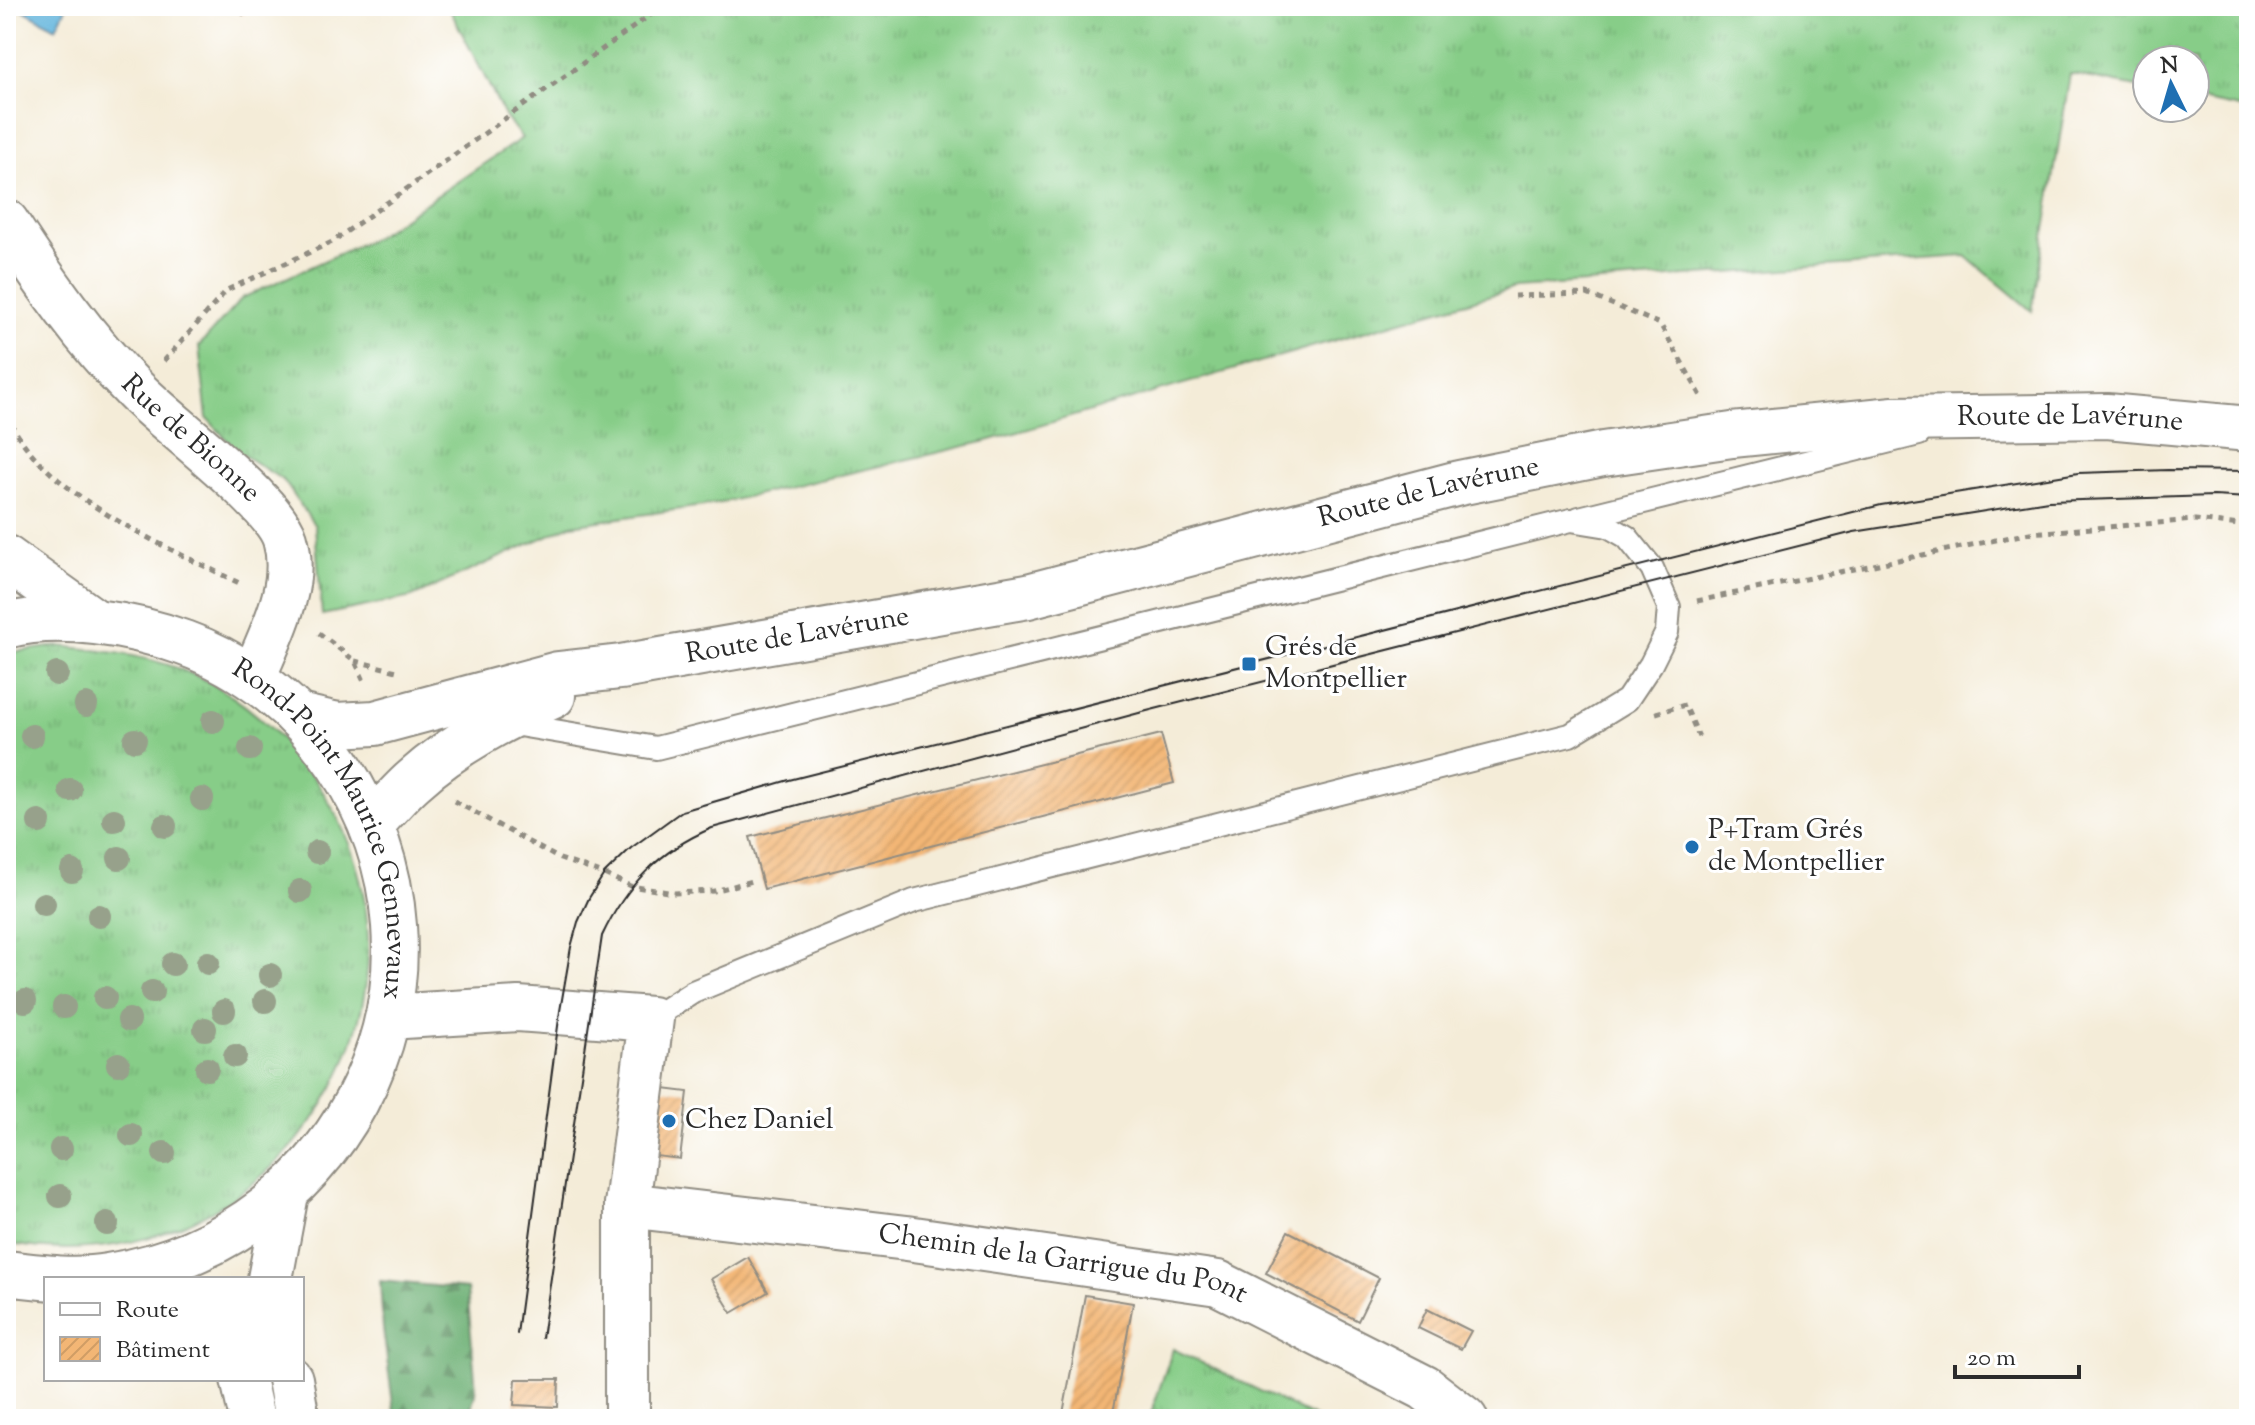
<svg xmlns="http://www.w3.org/2000/svg" width="2255" height="1425" viewBox="0 0 2255 1425" font-family="'Sorts Mill Goudy',serif">
  <defs>
    <pattern id="grass-tufts" width="24" height="20" patternUnits="userSpaceOnUse" patternTransform="scale(2)"><rect width="24" height="20" fill="#87cd88"/><path d="M3 7l-1-3M5 7V3M7 7l1-3M15 17l-1-3M17 17v-4M19 17l1-3" fill="none" stroke="#75b076"/></pattern>
    <pattern id="forest-firs" width="22" height="20" patternUnits="userSpaceOnUse" patternTransform="scale(2)"><rect width="22" height="20" fill="#6db074"/><path d="M5 1l3.5 6h-7zM16 11l3.5 6h-7z" fill="#5a8f5f"/></pattern>
    <pattern id="building-hatch" width="6" height="6" patternUnits="userSpaceOnUse" patternTransform="scale(2)"><rect width="6" height="6" fill="#f3b675"/><path d="M-1 1l2-2M0 6l6-6M5 7l2-2" fill="none" stroke="#d09d65"/></pattern>
  </defs>
  <rect width="100%" height="100%" fill="#fff"/>
  <filter id="ink" filterUnits="userSpaceOnUse"><feTurbulence type="fractalNoise" baseFrequency=".0125" numOctaves="2"/><feDisplacementMap in="SourceGraphic" scale="16" xChannelSelector="R" yChannelSelector="G"/><feConvolveMatrix kernelMatrix="1 2 1 2 8 2 1 2 1" color-interpolation-filters="sRGB"/></filter>
  <filter id="wash" filterUnits="userSpaceOnUse"><feTurbulence type="fractalNoise" baseFrequency=".006" numOctaves="4" result="noise"/><feDisplacementMap in="SourceGraphic" scale="32" xChannelSelector="R" yChannelSelector="G"/><feGaussianBlur stdDeviation="1.8" result="paint"/><feColorMatrix in="noise" values="0 0 0 0 0 0 0 0 0 0 0 0 0 0 0 0 0 1.4 0 .05"/><feComposite in="paint" operator="in"/></filter>
  <g filter="url(#wash)">
    <rect width="100%" height="100%" fill="#f4ecd8"/>
    <g fill="url(#grass-tufts)" stroke="#597c5a" stroke-width="2">
      <path d="M 448,6 L 2249,6 L 2249,110 L 2195,99 L 2195,60 L 2147,60 L 2147,89 L 2070,74 L 2032,311 L 1966,256 L 1515,288 L 987,441 L 716,504 L 571,525 L 412,597 L 322,615 L 315,526 L 284,481 L 236,450 L 207,418 L 199,346 L 242,298 L 374,238 L 522,138 L 506,118 Z"/>
      <path d="M 58,646 C 99,650 138,654 177,668 C 225,685 269,721 301,761 C 477,982 282,1295 6,1243 L 6,653 Z"/>
      <path d="M 1173,1349 L 1318,1419 L 1149,1419 Z"/>
    </g>
    <path fill="url(#forest-firs)" stroke="#4c6e50" stroke-width="2" d="M 380,1281 L 467,1289 L 476,1390 L 468,1419 L 395,1419 L 383,1329 Z"/>
    <path fill="#60b4dc" stroke="#467084" stroke-width="2" d="M 23,6 L 67,6 L 56,28 L 21,9 Z"/>
    <g id="blocks">
      <g fill="url(#building-hatch)">
        <path d="M 226,6 L 248,6 L 243,15 Z"/>
        <path d="M 1161,734 L 1174,783 L 764,889 L 750,837 Z"/>
        <path d="M 655,1088 L 688,1092 L 680,1159 L 647,1155 Z"/>
        <path d="M 1288,1231 L 1379,1278 L 1358,1321 L 1266,1273 Z"/>
        <path d="M 748,1257 L 768,1292 L 732,1313 L 711,1279 Z"/>
        <path d="M 1085,1295 L 1133,1303 L 1112,1419 L 1062,1419 Z"/>
        <path d="M 1427,1309 L 1471,1331 L 1461,1349 L 1418,1328 Z"/>
        <path d="M 516,1379 L 559,1379 L 558,1407 L 514,1405 Z"/>
      </g>
    </g>
  </g>
  <g filter="url(#ink)">
    <use href="#blocks" fill-opacity="0" stroke="#908c82" stroke-width="2"/>
    <g fill="none" stroke-linecap="round" stroke-linejoin="round">
      <g stroke="#908c82" stroke-width="26">
        <g id="service">
          <path d="M 1579,518 L 1919,434"/>
          <path d="M 507,723 L 656,748 L 1571,520 L 1608,526 L 1627,537 L 1652,568 L 1669,607 L 1667,632 L 1651,664 L 1627,700 L 1570,735 L 914,901 L 693,992 L 651,1019"/>
        </g>
      </g>
      <g stroke="#908c82" stroke-width="48">
        <g id="minor">
          <path id="s1" d="M 6,222 C 44,281 85,340 135,390 C 167,423 274,502 285,539 C 299,586 270,636 253,678"/>
          <path d="M 388,1017 L 518,1009 L 651,1019 L 627,1205 L 627,1419"/>
          <path id="s2" d="M 627,1205 L 907,1238 L 1218,1283 L 1425,1388 L 1465,1419"/>
        </g>
      </g>
      <g stroke="#908c82" stroke-width="48">
        <g id="secondary">
          <path id="s3" d="M 298,716 L 337,725 L 375,723 L 558,674 L 621,667 L 1028,596 L 1459,483 L 1603,454 L 1732,435 L 1894,419 L 2107,416 L 2249,429"/>
          <path d="M 371,825 C 385,810 399,793 414,780 C 455,743 504,718 553,696"/>
        </g>
      </g>
      <g stroke="#908c82" stroke-width="48">
        <g id="primary">
          <path d="M 6,558 L 94,621"/>
          <path id="s4" d="M 6,626 C 60,612 132,624 184,643 C 246,665 301,710 338,764 C 475,971 351,1237 108,1276 C 75,1282 39,1277 6,1273"/>
          <path d="M 270,1279 L 286,1194"/>
          <path d="M 243,1379 L 252,1419"/>
          <path d="M 290,1379 L 297,1419"/>
        </g>
      </g>
      <g stroke="#908c82" stroke-width="5" stroke-dasharray="6 6" stroke-linecap="butt">
        <path d="M 1514,296 L 1587,294 L 1660,324 L 1701,396"/>
        <path d="M 164,361 L 227,290 L 332,242 L 663,6"/>
        <path d="M 6,412 C 37,494 170,548 243,585"/>
        <path d="M 1697,601 L 2030,533 L 2195,520 L 2249,526"/>
        <path d="M 319,633 L 355,661 L 365,683"/>
        <path d="M 355,661 L 397,671"/>
        <path d="M 1656,713 L 1685,705 L 1699,737"/>
        <path d="M 454,801 L 560,859 L 604,874 L 630,886 L 674,893 L 714,891 L 752,881"/>
      </g>
      <use href="#service" stroke="#fff" stroke-width="22"/>
      <use href="#minor" stroke="#fff" stroke-width="44"/>
      <use href="#secondary" stroke="#fff" stroke-width="44"/>
      <use href="#primary" stroke="#fff" stroke-width="44"/>
      <g stroke="#2b2b2b" stroke-width="2">
        <path d="M 517,1334 L 560,1011 L 571,947 L 578,922 L 589,898 L 604,874 L 631,848 L 682,811 L 789,780 L 1881,505 L 2078,473 L 2168,470 L 2249,471"/>
        <path d="M 542,1338 L 602,936 C 626,885 660,850 712,828 L 1139,713 L 1854,532 L 2048,501 L 2214,496 L 2249,498"/>
      </g>
    </g>
    <g fill="#97a18b">
      <circle cx="57" cy="674" r="12"/>
      <circle cx="86" cy="705" r="12"/>
      <circle cx="213" cy="721" r="12"/>
      <circle cx="32" cy="736" r="12"/>
      <circle cx="135" cy="740" r="12"/>
      <circle cx="250" cy="749" r="12"/>
      <circle cx="70" cy="790" r="12"/>
      <circle cx="202" cy="799" r="12"/>
      <circle cx="114" cy="820" r="12"/>
      <circle cx="39" cy="822" r="12"/>
      <circle cx="165" cy="826" r="12"/>
      <circle cx="317" cy="852" r="12"/>
      <circle cx="119" cy="858" r="12"/>
      <circle cx="72" cy="871" r="12"/>
      <circle cx="300" cy="891" r="12"/>
      <circle cx="44" cy="904" r="12"/>
      <circle cx="99" cy="916" r="12"/>
      <circle cx="208" cy="963" r="12"/>
      <circle cx="173" cy="964" r="12"/>
      <circle cx="270" cy="975" r="12"/>
      <circle cx="152" cy="992" r="12"/>
      <circle cx="105" cy="998" r="12"/>
      <circle cx="25" cy="1001" r="12"/>
      <circle cx="265" cy="1001" r="12"/>
      <circle cx="64" cy="1007" r="12"/>
      <circle cx="224" cy="1011" r="12"/>
      <circle cx="129" cy="1020" r="12"/>
      <circle cx="205" cy="1029" r="12"/>
      <circle cx="235" cy="1056" r="12"/>
      <circle cx="118" cy="1064" r="12"/>
      <circle cx="207" cy="1069" r="12"/>
      <circle cx="131" cy="1135" r="12"/>
      <circle cx="61" cy="1149" r="12"/>
      <circle cx="164" cy="1153" r="12"/>
      <circle cx="60" cy="1196" r="12"/>
      <circle cx="107" cy="1224" r="12"/>
    </g>
  </g>
  <g fill="#1f6fb2" stroke="#fff" stroke-width="3">
    <rect x="1241" y="656" width="16" height="16" rx="4"/>
    <circle cx="1692" cy="847" r="8"/>
    <circle cx="669" cy="1121" r="8"/>
  </g>
  <g text-anchor="middle" dominant-baseline="central" stroke-width="6" stroke-linejoin="round" paint-order="stroke">
    <g font-size="28" fill="#2b2b2b" stroke="#fff">
      <text stroke="none"><textPath href="#s3" startOffset="1806">Route de Lavérune</textPath></text>
      <text stroke="none"><textPath href="#s1" startOffset="286">Rue de Bionne</textPath></text>
      <text stroke="none"><textPath href="#s3" startOffset="1158">Route de Lavérune</textPath></text>
      <text stroke="none"><textPath href="#s3" startOffset="510">Route de Lavérune</textPath></text>
      <text stroke="none"><textPath href="#s4" startOffset="432">Rond-Point Maurice Gennevaux</textPath></text>
      <text stroke="none"><textPath href="#s2" startOffset="440">Chemin de la Garrigue du Pont</textPath></text>
    </g>
    <g font-size="28" fill="#2b2b2b" stroke="#fff" text-anchor="start">
      <text x="1265" y="648">Grés de<tspan x="1265" dy="32">Montpellier</tspan></text>
      <text x="1708" y="831">P+Tram Grés<tspan x="1708" dy="32">de Montpellier</tspan></text>
      <text x="685" y="1121">Chez Daniel</text>
    </g>
  </g>
  <rect width="2255" height="1425" fill="none" stroke="#fff" stroke-width="32"/>
  <rect x="44" y="1277" width="260" height="104" fill="#ffffff" stroke="#aaaaaa" stroke-width="2"/>
  <rect x="60" y="1303" width="40" height="12" fill="#ffffff" stroke="#aaaaaa" stroke-width="2"/>
  <text x="116" y="1317" font-size="24" fill="#2b2b2b">Route</text>
  <rect x="60" y="1337" width="40" height="24" fill="url(#building-hatch)" stroke="#aaaaaa" stroke-width="2"/>
  <text x="116" y="1357" font-size="24" fill="#2b2b2b">Bâtiment</text>
  <g transform="translate(2171 84) rotate(355)"><circle r="38" fill="#ffffff" stroke="#aaaaaa" stroke-width="2"/>
  <path d="M0-6L14 30L0 20L-14 30Z" fill="#1f6fb2"/>
  <text y="-12" font-size="22" font-weight="bold" text-anchor="middle" fill="#2b2b2b">N</text>
  </g>
  <path d="M1955 1365v12h124v-12" fill="none" stroke="#2b2b2b" stroke-width="4"/>
  <text x="1967" y="1365" font-size="24" fill="#2b2b2b" stroke="#ffffff" stroke-width="6" paint-order="stroke">20 m</text>
</svg>
